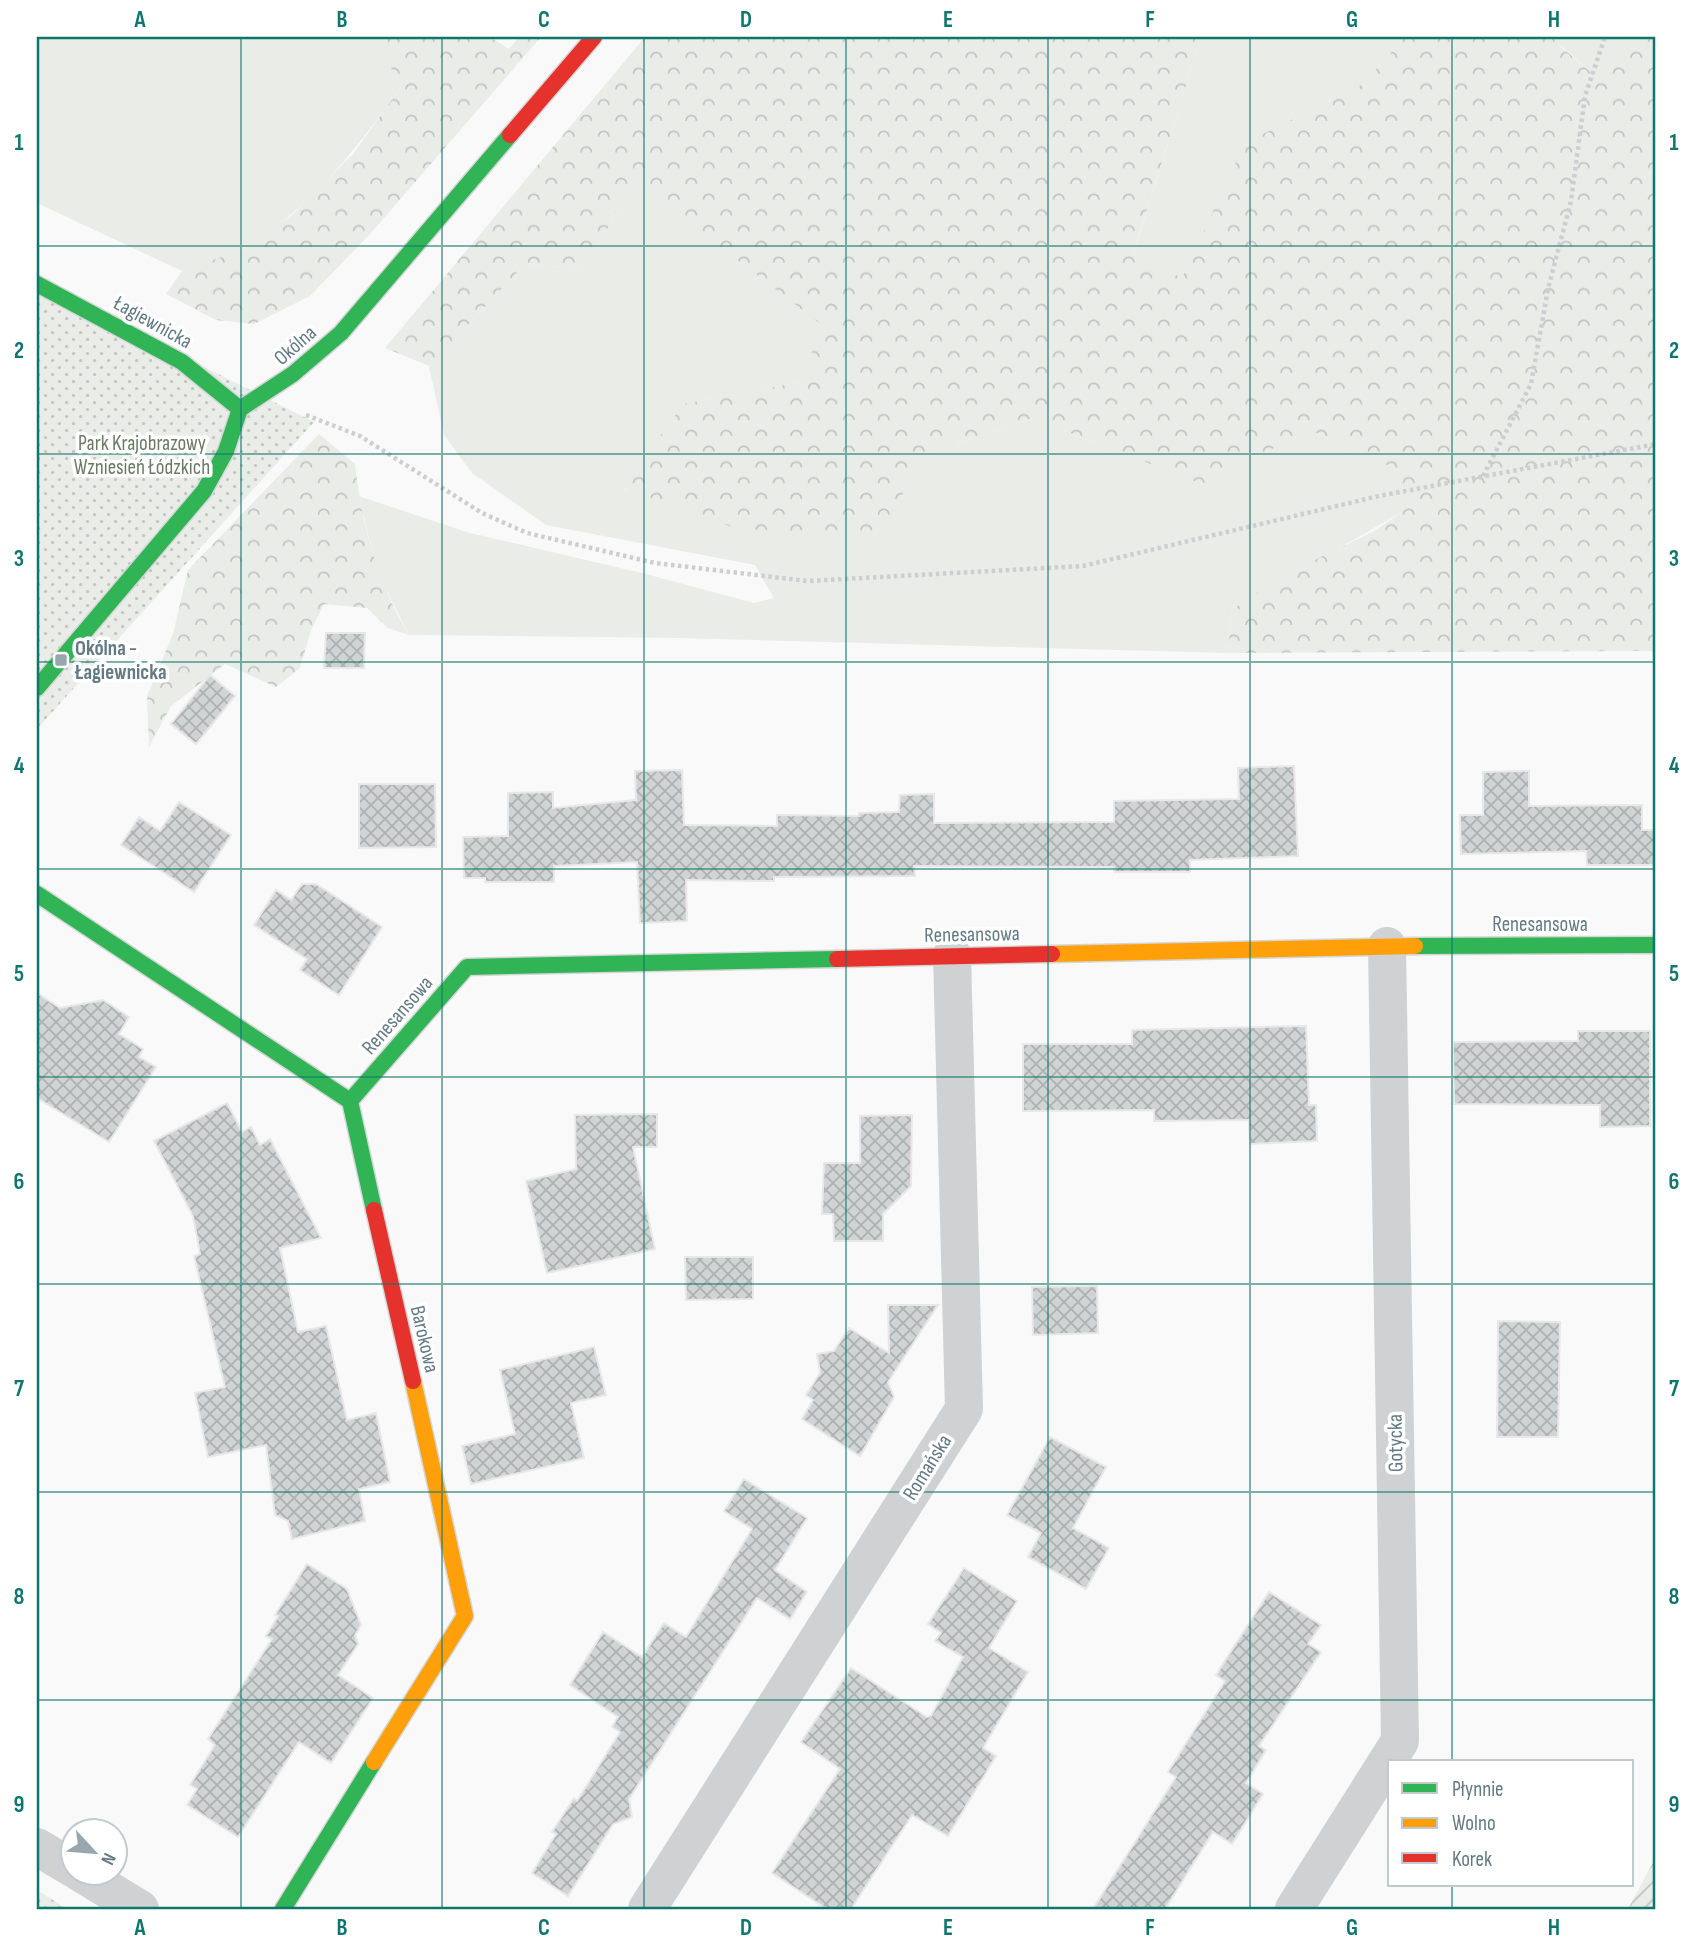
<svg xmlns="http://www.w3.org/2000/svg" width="1693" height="1946" font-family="'Sofia Sans Condensed',sans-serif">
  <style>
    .grass { fill: #eaece7 }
    .forest { fill: url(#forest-crowns) }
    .park { fill: url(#park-dots) }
    .garden { fill: url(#garden-furrows) }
    .building { fill: url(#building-cross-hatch); stroke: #e8e8e8; stroke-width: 2 }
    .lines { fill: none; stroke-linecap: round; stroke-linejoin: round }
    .fast-casing { stroke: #d5d7d7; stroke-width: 19 }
    .slow-casing { stroke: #d5d7d7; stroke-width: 19 }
    .jam-casing { stroke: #d5d7d7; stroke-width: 19 }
    .path { stroke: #cdcecf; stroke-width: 4.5; stroke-dasharray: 3.5 3.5; stroke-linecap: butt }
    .street { stroke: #cfd1d2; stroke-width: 38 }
    .fast { stroke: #30b455; stroke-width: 16 }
    .slow { stroke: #ff9f0a; stroke-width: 16 }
    .jam { stroke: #e5322d; stroke-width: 16 }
    .grid { fill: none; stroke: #0f766e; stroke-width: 2; stroke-opacity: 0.55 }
    .poi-dot { fill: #98a6ae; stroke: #fff; stroke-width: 2.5 }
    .labels { text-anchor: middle; stroke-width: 7; stroke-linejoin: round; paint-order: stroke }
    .street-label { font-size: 21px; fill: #637a85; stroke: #fff }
    .park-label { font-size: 21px; fill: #6a7b62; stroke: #fff }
    .poi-label { font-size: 21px; font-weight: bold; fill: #637a85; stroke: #fff; text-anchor: start }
    .neatline { fill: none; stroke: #0f766e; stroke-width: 2.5 }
    .grid-label { font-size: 23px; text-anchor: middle; font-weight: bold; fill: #0f766e }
  </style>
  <defs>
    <pattern id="forest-crowns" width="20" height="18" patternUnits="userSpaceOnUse" patternTransform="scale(1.75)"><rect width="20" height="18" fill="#eaece7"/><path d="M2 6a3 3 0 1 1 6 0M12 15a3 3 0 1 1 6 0" fill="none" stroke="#c1c4c1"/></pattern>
    <pattern id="park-dots" width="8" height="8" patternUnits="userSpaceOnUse" patternTransform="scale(1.75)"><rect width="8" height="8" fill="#eaece7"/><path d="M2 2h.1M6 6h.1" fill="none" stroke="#c1c4c1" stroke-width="1.8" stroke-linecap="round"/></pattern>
    <pattern id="garden-furrows" width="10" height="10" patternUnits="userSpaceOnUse" patternTransform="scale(1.75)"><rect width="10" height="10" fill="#eaece7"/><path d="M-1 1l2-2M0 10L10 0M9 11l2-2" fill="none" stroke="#c1c4c1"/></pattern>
    <pattern id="building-cross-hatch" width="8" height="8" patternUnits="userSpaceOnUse" patternTransform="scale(1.75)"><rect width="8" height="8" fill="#d1d4d4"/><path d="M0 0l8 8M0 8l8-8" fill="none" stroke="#adb1b2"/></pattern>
  </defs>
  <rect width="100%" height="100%" fill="#f9f9f9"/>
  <path class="grass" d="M37,37H375L401,87C357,148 310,210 243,249C225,259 202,264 182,271L37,203Z
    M1193,37H1405L1363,84L1245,144L1182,279L1133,255L1199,44Z
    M1563,37H1634L1600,80L1560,45Z
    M633,180L823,324L801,382L683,404L624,489L876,535L928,454L1032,418L1202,484L1310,430L1389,466L1407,509L1232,610L1228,653L680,638L409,635L377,572L359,496L470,533L646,574L754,603L774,598L755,565L546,525L472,473L444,435L429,366L524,265L587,268Z"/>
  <path class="forest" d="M375,37H490L509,49L519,37H541L370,234L310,296L254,324L216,320L166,294L182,271L242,250L292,215L353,154L401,87Z
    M645,37H1193L1199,44L1133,254L1182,278L1245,143L1363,84L1405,37H1563L1560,46L1600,80L1634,37H1656V651L1228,653L1232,610L1278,578L1374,531L1406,509L1389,466L1310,430L1202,484L1032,418L928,454L877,535L738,529L623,488L683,404L801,382L822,325L633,180L587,268L524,265L429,366L385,348Z
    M319,434L355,464C362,526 377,582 409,635L388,628L367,608L324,604L311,630L300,668L276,687L225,664L171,706L149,747L147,696L173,634L188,570Z"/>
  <path class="park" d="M37,283L314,422L37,729Z
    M37,1890L67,1909H37Z"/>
  <path class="garden" d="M1656,1857V1909H1628Z"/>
  <path class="building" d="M326,633H365L364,668H324Z
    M210,675L235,696L196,744L171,724Z
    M1294,766L1298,856L1190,860V872H1114V867L914,866L915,876L774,877V881L686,880L687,921L640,923L637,862L554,866V882H485V878H464L463,837L508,836V793L553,792V808L636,800L635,771L682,770L684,825L777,826V815L859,816V813L899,812L900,795L934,794V823L1114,822V801L1239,799L1238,768Z
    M1529,771V806L1642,805V830H1656V865H1587L1586,851L1461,854L1460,815H1483V772Z
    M359,784H435L436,847L359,848Z
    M179,802L231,835L194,892L121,845L139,817L160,831Z
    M302,884H316L382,927L339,995L300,970L307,959L254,925L276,890L291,900Z
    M37,993L60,1008L103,1000L129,1017L119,1034L143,1049L139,1057L156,1067L109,1142L37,1098Z
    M1306,1026L1309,1105H1316L1317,1141L1250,1144L1249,1120L1154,1121V1110L1023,1111V1044H1132V1030Z
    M1578,1031H1650V1126L1600,1127V1105L1454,1104L1453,1042L1578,1041Z
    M227,1103L242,1132L251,1127L260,1145L270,1139L321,1238L280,1248L298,1332L326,1326L347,1420L376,1413L390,1482L359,1489L365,1521L292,1539L288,1521L275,1515L266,1445L208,1457L195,1393L225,1387L194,1256L200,1254L193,1216L154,1141Z
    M657,1114V1147H633L655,1249L547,1273L526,1181L576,1169L575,1115Z
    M912,1115L911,1186L883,1214V1241H834L833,1214H822L824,1163H860V1116Z
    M685,1257H753V1299L686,1300Z
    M1097,1286L1098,1333L1033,1335L1032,1287Z
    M888,1305H938L888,1382L894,1397L860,1456L802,1419L813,1400L806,1395L820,1373L817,1354L834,1351L849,1328L889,1353Z
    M1498,1321L1560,1322L1558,1437H1497Z
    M594,1347L606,1395L571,1403L584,1458L471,1484L462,1446L515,1434L500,1370Z
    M1050,1437L1106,1467L1073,1528L1109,1548L1086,1589L1028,1557L1041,1533L1007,1515Z
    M744,1479L807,1518L775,1570L807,1592L790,1619L757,1598L629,1799L632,1817L613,1824L568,1896L532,1873L556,1834L552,1832L574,1798L577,1801L620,1732L612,1727L618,1717L570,1685L603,1632L642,1657L664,1623L686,1637L752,1529L724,1511Z
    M307,1564L347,1589L361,1625L355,1635L358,1644L338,1675L373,1698L331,1763L299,1742L238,1837L187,1805L197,1789L190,1785L215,1745L208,1739L272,1639L266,1636L278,1616L275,1615Z
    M964,1568L1017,1601L989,1648L1028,1672L983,1748L996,1756L948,1836L912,1815L851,1909H827L772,1873L840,1769L801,1742L851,1668L927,1717L931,1716L963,1657L935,1641L941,1633L928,1624Z
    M1269,1592L1321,1625L1308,1644L1321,1652L1259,1746L1266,1750L1246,1783L1263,1794L1232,1844L1213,1832L1165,1909H1093L1176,1777L1168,1772L1225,1681L1216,1675Z"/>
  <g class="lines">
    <defs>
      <path id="fast" d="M37,284L182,362L240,409
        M37,688L204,491L226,451L240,409L293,374L341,333L510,135
        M37,894L350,1101L374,1210
        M1415,946L1656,945
        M350,1101L467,967L837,959
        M283,1909L374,1762"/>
      <path id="slow" d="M1052,954L1415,946
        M374,1762L465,1616L413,1381"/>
      <path id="jam" d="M510,135L594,37
        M837,959L1052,954
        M374,1210L413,1381"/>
    </defs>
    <use href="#fast" class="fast-casing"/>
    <use href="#slow" class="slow-casing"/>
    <use href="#jam" class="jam-casing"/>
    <path class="path" d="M306,415L360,436L482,513L527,533L655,563L807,581L1083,566L1379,496L1656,444
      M1483,476L1531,384L1548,289L1571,201L1585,96L1605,37"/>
    <path class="street" d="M37,1847L74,1869
      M79,1872L140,1909
      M647,1909L964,1409L952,955
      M1294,1909L1400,1741L1387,946"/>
    <use href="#fast" class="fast"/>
    <use href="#slow" class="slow"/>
    <use href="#jam" class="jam"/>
  </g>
  <path class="grid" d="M241,37V1909M442,37V1909M644,37V1909M846,37V1909M1048,37V1909M1250,37V1909M1452,37V1762M37,246H1656M37,454H1656M37,662H1656M37,869H1656M37,1077H1656M37,1284H1656M37,1492H1656M37,1700H1656M1452,1885V1909"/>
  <rect class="poi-dot" x="54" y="653" width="14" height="14" rx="3.5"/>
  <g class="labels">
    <g class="street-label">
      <text transform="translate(153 322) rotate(29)" y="7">Łagiewnicka</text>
      <text transform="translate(295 345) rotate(-41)" y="7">Okólna</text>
      <text x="1540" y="931">Renesansowa</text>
      <text transform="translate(972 934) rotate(-1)" y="7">Renesansowa</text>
      <text transform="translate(397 1015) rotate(-49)" y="7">Renesansowa</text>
      <text transform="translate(425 1339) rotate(77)" y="7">Barokowa</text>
      <text transform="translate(1395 1443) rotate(-91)" y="7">Gotycka</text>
      <text transform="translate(927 1467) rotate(-58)" y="7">Romańska</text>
    </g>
    <g class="park-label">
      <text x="142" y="450">Park Krajobrazowy<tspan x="142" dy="24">Wzniesień Łódzkich</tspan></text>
    </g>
    <g class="poi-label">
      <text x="75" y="655">Okólna -<tspan x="75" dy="24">Łagiewnicka</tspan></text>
    </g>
  </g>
  <rect width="1693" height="1946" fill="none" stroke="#ffffff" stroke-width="77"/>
  <rect x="1388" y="1760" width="245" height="126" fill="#ffffff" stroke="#c1cace" stroke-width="2"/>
  <rect x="1402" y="1783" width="35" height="10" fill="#30b455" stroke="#c1cace" stroke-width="2"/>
  <text x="1452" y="1796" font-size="21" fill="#637a85">Płynnie</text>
  <rect x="1402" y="1818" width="35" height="10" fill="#ff9f0a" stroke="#c1cace" stroke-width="2"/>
  <text x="1452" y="1830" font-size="21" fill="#637a85">Wolno</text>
  <rect x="1402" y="1853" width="35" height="10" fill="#e5322d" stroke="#c1cace" stroke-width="2"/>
  <text x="1452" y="1866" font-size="21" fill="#637a85">Korek</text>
  <g transform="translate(94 1852) rotate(116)"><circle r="33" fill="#ffffff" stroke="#c1cace" stroke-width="2"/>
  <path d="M0-5L12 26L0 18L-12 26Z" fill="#98a6ae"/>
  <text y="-10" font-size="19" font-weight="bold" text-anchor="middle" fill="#637a85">N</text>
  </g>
  <rect x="38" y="38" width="1616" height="1870" class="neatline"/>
  <g class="grid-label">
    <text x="140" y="27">A</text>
    <text x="342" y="27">B</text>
    <text x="544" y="27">C</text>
    <text x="746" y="27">D</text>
    <text x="948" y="27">E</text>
    <text x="1150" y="27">F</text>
    <text x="1352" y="27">G</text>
    <text x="1554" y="27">H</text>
    <text x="19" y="150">1</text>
    <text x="1674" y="150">1</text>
    <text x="19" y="358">2</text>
    <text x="1674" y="358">2</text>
    <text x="19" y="566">3</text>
    <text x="1674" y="566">3</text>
    <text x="19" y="773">4</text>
    <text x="1674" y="773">4</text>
    <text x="19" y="981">5</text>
    <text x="1674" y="981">5</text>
    <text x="19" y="1189">6</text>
    <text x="1674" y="1189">6</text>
    <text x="19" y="1396">7</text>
    <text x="1674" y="1396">7</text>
    <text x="19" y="1604">8</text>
    <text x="1674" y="1604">8</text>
    <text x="19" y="1812">9</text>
    <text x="1674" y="1812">9</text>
    <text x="140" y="1935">A</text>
    <text x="342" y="1935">B</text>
    <text x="544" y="1935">C</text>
    <text x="746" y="1935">D</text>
    <text x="948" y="1935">E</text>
    <text x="1150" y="1935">F</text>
    <text x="1352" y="1935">G</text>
    <text x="1554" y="1935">H</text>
  </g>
</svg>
